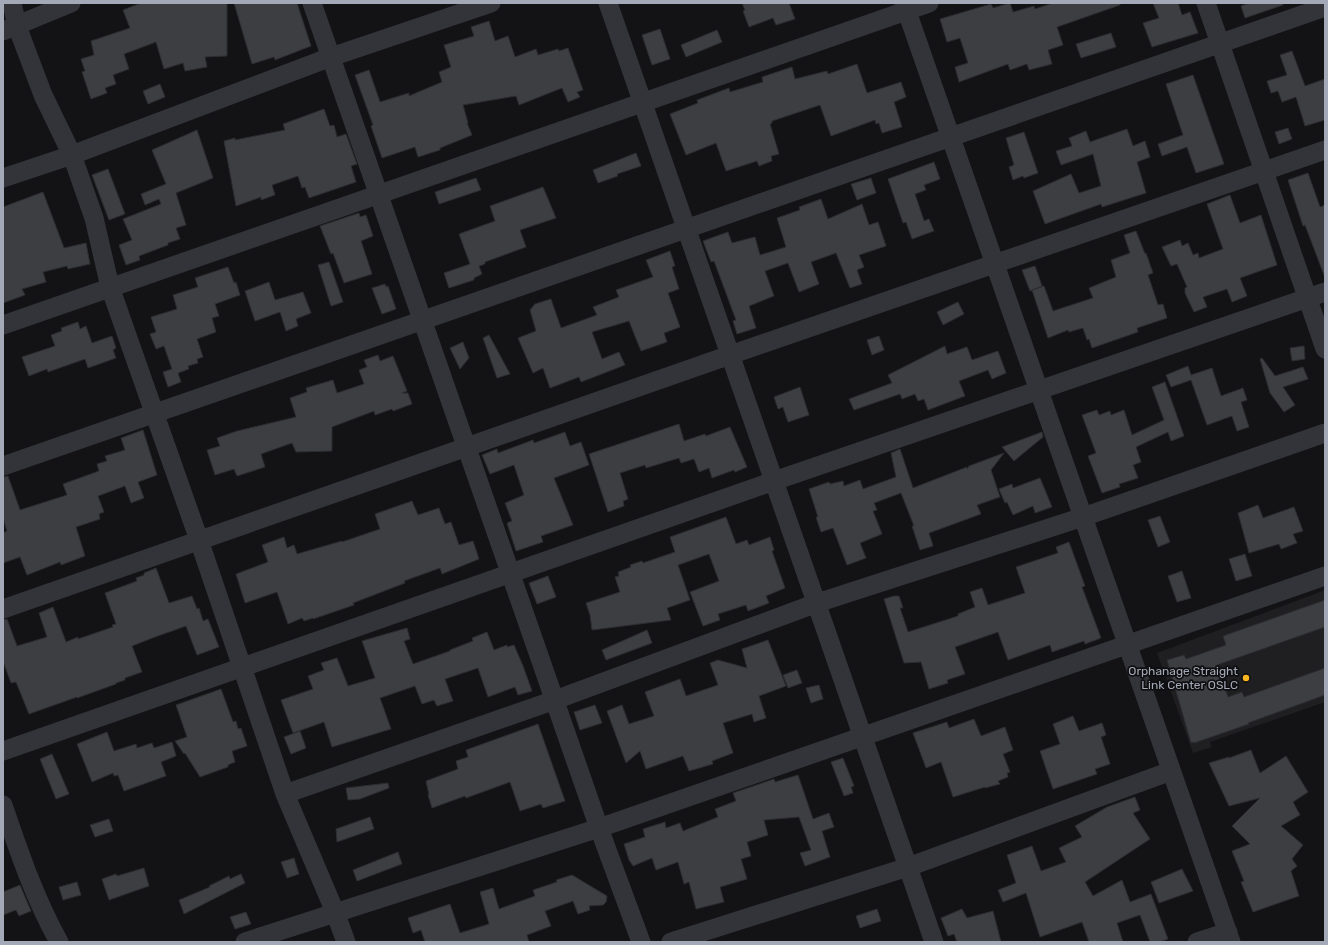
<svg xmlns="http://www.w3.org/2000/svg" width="1328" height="945" font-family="Rubik,sans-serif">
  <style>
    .built { fill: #1f1f22 }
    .building { fill: #3c3e42; stroke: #2d2d31 }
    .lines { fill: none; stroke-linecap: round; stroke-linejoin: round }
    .minor { stroke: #33343a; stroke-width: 19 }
    .poi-dot { fill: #ffb620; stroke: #0e0e10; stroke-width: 1.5 }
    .labels { text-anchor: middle; stroke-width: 3.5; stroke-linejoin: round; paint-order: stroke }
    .poi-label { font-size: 12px; fill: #a3a9b6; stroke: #0e0e10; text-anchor: end }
  </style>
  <rect width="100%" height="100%" fill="#131315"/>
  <path class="built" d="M1325,590V702L1210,742L1212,747L1193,753L1157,653Z"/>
  <path class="building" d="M141,3H227V56L205,57L207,67L185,71L183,63L164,69L156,42L124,54L129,69L113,75L116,84L105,88L107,93L91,99L82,72L85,71L81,59L94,55L91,41L130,28L123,10Z
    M234,3H297L311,46L275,60L274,57L252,64Z
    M742,3H789L795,19L776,25L773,18L749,27L743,11L745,10Z
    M1010,3L1013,12L1034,6L1035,9L1053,3H1120V5L1057,27L1063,45L1048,50L1052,64L1029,70L1027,64L1010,70L1008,64L959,82L955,67L968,63L960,38L947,42L940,19L991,4L993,8Z
    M1153,3H1178L1182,15L1190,12L1198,33L1152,47L1143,23L1159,18Z
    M1249,3H1283V5L1245,18L1241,6Z
    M489,21L495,41L508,36L515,57L536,49L538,55L558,49L559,51L568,48L583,90L577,92L580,97L568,102L562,88L519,105L516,96L463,105L468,123H467L472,135L440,148V150L418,157L415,147L382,158L371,126L373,125L355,75L369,70L380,102L409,93V96L442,82L439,72L451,67L444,45L474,36L471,27Z
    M660,29L670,59L652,65L642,35Z
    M717,30L722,42L686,57L681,45Z
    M1111,33L1116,47L1081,58L1076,44Z
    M1292,51L1305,86L1325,79V120L1305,126L1296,97L1282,102L1278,91L1271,93L1267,81L1287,75L1280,55Z
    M857,64L867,93L901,82L906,97L894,102L902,127L882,133L879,123L876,124L875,120L831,136L820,105L772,121V123L770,124L779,154L771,156L772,161L759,166L757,161L726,171L716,143L686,155L670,114L698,103L697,100L729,88L730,92L763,82L762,77L792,67L795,79L827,71L828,74Z
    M1193,75L1224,164L1196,173L1187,147L1162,156L1158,144L1183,135L1166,84Z
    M160,84L165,97L148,104L143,91Z
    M324,109L330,126L334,125L337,137L346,134L357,164L351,166L356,182L309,198L305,187L302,188L298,176L272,185L275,195L261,200V197L236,206L224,141L235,138V140L285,130L283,124Z
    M1288,128L1292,139L1279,144L1275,132Z
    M1127,129L1133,146L1145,141L1150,157L1137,162L1146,193L1102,207L1101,204L1045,224L1033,191L1071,174L1079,193L1101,186L1093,154L1061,165L1056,151L1072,146L1069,138L1086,131L1090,142Z
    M197,130L213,178L176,193L186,225L176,228L180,239L168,243V245L139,256L140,260L126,265L119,245L132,240L123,219L161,204L159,199L145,205L141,194L166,184L152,150Z
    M1024,132L1038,173L1024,178L1023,176L1013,180L1009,167L1014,165L1006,138Z
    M636,153L641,166L617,174L618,176L598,183L593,170Z
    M934,162L940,179L924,185L926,190L915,194L924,221L929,219L934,231L912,239L906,222L903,223L888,179Z
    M108,169L125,214L109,220L92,175Z
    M1308,173L1320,207L1325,205V275H1324L1305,225L1303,226L1288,180Z
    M476,178L481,190L439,204L435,192Z
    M871,178L876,193L857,200L851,184Z
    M543,187L556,218L520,230L526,247L485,262V264L479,266L482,274L474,278V280L449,288L444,273L470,264L459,234L495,221L490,206Z
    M43,192L64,248L86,243L90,264L68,269L67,266L43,272L46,282L22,289L25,295L3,303V207Z
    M1230,195L1240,223L1261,215L1277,265L1240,278L1247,296L1232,302L1227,289L1203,297L1207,307L1194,312L1185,293V288L1187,287L1177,264L1171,266L1162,247L1180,240L1182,246L1188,243L1193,255L1198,253L1199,258L1223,249L1207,204Z
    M821,199L828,219L862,204L869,225L878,222L886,246L859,255L864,267L857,270L862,284L850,288L836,253L811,262L819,284L799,292L788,263L765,271L774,296L749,306L756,328L737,334L733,321L736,320L723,285L714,261L711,262L703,241L728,232L732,243L755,237L760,255L786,247L777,218L800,210L799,207Z
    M359,213L360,217L366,215L373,236L361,241L372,274L344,283L333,253L331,254L320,226Z
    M1136,231L1145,254L1146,253L1153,273L1148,275L1158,305L1163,304L1167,318L1137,328L1138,332L1092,348L1089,339L1087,340L1083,328L1069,332L1068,330L1048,338L1032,290L1044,286L1053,311L1093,298L1089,288L1116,277L1111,260L1130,253L1124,235Z
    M670,251L675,266L672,267L679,289L668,293L680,327L664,333L667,342L641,351L629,321L592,332L602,359L619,352L625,365L581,382L579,377L550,388L543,368L533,373L518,338L536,331L530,310L535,304L551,299L561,328L597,315L593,307L619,297L616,290L653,277L646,260Z
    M329,262L343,302L331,306L318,265Z
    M1035,266L1042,286L1030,291L1022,270Z
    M228,267L234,283L236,282L240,295L215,304L219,316L212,318L216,332L197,339L203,357L197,359L198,363L188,366L189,369L178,373L181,382L168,387L163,372L172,369L164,346L156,349L150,334L156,332L151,317L177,309L173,295L198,287L195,278Z
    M269,282L275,300L303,292L311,313L296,319L298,326L286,331L280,312L255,321L245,291Z
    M385,284L386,287L388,286L396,309L382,314L372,288Z
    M958,302L964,314L943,325L937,312Z
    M78,322L80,329L86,326L92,343L112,336L116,348L113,350L116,358L88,368L85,359L48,372L47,369L29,376L22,357L55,346L51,335L62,331L61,328Z
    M489,335L510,374L497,378L483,338Z
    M879,336L884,350L872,355L867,340Z
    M463,342L469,358L460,369L450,348Z
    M945,346L947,354L967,347L972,360L998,351L1006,373L992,379L988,370L959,381L965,396L928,410L924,399L918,401L915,394L902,399L900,394L854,410L849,399L892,383L888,375Z
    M1304,346L1305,359L1292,361L1290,348Z
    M378,355L380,361L393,356L407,391L402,393H408L412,404L393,411L392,409L375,415L374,411L332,427V451L296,452L292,443L261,454L265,467L237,476L234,469L215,475L207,450L220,446L217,438L237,431L296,417L290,398L307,392L306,388L333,380L337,393L364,384L359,370L367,367L364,360Z
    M1262,358L1275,376L1303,367L1308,379L1283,387L1295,405L1284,412L1270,393L1260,359Z
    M1188,366L1191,375L1212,368L1221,396L1243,388L1247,400L1241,402L1249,427L1237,431L1232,416L1207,425L1191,380L1171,387L1166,375Z
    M1165,382L1184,436L1171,441L1168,432L1136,447L1141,462L1133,465L1138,478L1119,484L1120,487L1102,493L1088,456L1096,453L1082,415L1097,410L1099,415L1110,411L1111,415L1124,410L1132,435L1164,420L1152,387Z
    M800,387L809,415L788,422L783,407L778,409L774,397Z
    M679,424L684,441L705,434L706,436L730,427L747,467L735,472L734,470L712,478L709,468L699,472L694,459L681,463L679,458L646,468L645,465L620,473L628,499L623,501L624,506L608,512L589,454Z
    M143,430L157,475L138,482L144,498L131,503L125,486L98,496L104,512L99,514L100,519L76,527L85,556L61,565L60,562L27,575L20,557L3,563V533L7,531L3,518V477L8,476L20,510L67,495L63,484L99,471L97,464L107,461L105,456L125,450L121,438Z
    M565,432L570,446L581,442L589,465L554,478L573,525L541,536L543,542L516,551L507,523L512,521L505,503L524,495L514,465L490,474L482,455L497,449L498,453L533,440L534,443Z
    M1042,432L1043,437L1014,461L1002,447Z
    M900,449L913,488L967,467V469L969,466L1004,453L991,470L1000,497L977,505L981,514L929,533L933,546L920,550L912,526H914L901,493L874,503L877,510L873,511L882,534L860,543L866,558L847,565L833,528L821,532L816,517H818L809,489L829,482L830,484L843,481L844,486L860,480L863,489L896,477L891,453Z
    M1040,478L1052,507L1035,513L1033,506L1013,515L1007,502L1005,503L999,489L1012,484L1013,488Z
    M412,501L418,515L439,508L445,524L451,522L459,545L473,541L479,559L442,574L440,568L404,581L405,583L353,603L354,605L313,619V618L304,621L302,618L288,624L277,592L245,603L236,574L268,562L262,545L284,537L287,548L294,545L297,554L342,541V542L380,529L375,514Z
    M1258,505L1263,518L1294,507L1303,531L1293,534L1297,543L1281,549L1279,544L1249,553L1238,513Z
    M1160,516L1170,542L1158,547L1148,520Z
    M726,517L736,544L747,540L749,545L770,537L774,550L772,551L785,588L766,596L769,603L748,611L746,605L718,614L720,620L703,626L690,592L719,581L709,554L678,565L690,600L667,608L671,620L592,630L590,615L586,603L620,592L615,577L619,576L618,572L631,567L630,565L642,561L643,563L675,552L670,537Z
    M1069,542L1085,586L1082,587L1101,638L1085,644L1084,641L1052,652L1050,645L1008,660L998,632L955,647L965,674L947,680L948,683L929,689L921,662L904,663L884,599L894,596H899L903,608H900L908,632L958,616V614L975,607L970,592L982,588L988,605L1025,593L1016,567L1058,553L1056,547Z
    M1245,554L1252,576L1236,581L1229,559Z
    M156,568L169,603L192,596L197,609L199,608L203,621L208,619L219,647L197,655L186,626L155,637L132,646L142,672L125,678V680L116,683V684L77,698V697L29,714L16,682L11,683L3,661V620L7,619L17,646L47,637L39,613L53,607L66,642L78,637V639L113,627L112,625L116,624L105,593L137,581L136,578L144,575V573Z
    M1182,571L1191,598L1177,602L1168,576Z
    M548,576L556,597L537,604L529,583Z
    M1325,600V627L1217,665L1228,697L1242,692L1244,697L1325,668V695L1248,723L1249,724L1194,743V742L1191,743L1167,660L1184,655L1186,659L1226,645L1223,636Z
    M407,628L410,639L404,641L413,664L450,651V650L473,641L472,638L487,632L494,650L507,645V647L514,645L523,666L532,691L518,695L515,687L488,697L478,668L445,679L453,701L437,706L434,700L422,704L415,686L380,698L391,729L332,747L324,722L293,733L281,700L313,689L308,676L324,670L321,663L337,658L348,686L375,678L362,641Z
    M647,630L652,643L606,660L602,650Z
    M768,640L786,686L759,696L766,718L754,722L752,714L723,723L733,753L712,761L713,764L689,771L683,756L646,769L640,751L626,763L607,711L622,705L629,724L654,716L645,692L680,679L686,696L718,685L710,663L718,660L747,668L742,649Z
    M797,670L802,683L788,688L783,675Z
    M819,685L823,699L811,703L806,688Z
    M221,689L233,722L236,721L238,729L241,728L247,746L232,751L235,762L228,765V767L200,777L185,753L184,754L175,741L187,737L176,705Z
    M595,705L602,723L580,730L574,712Z
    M1073,716L1079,731L1102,723L1106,735L1101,737L1110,764L1095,769L1097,774L1053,789L1040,751L1060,744L1053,724Z
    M974,719L981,736L1005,727L1013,750L1003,754L1010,772L1007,773L1008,777L998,781L1000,784L985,788V787L953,797L941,762L926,768L913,733L947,722L949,728Z
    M538,724L565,801L543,808L541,804L520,811L510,782L466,798L465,796L432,808L428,795H429L426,781L458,769L456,761L468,757L466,750Z
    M300,731L306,748L291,754L284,737Z
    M107,732L114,751L136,744L137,748L152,743L154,748L172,742L176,756L161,762L166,776L124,791L118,775L114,776L113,773L92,782L77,744Z
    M1251,750L1260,773L1286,756L1308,792L1293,802L1300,815L1281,826L1303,845L1292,859L1297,866L1291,871L1299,896L1253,912L1241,882L1244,881L1232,851L1250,844L1232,826L1260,798L1229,806L1209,763L1229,757V758Z
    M52,754L69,794L56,799L40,759Z
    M843,758L854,786L851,787L853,793L844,796L831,762Z
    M798,775L813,819L829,813L834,827L822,831L830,857L805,866L800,853L811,850L799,817L764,820L768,835L747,842L751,856L741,859L747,879L720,887L724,902L696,909L689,882L684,884L678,862L656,870L652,858L633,866L629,860L624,844L645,837L643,829L665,822L666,828L680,823L683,831L718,817L715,809L736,801L733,793L774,779L775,782Z
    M388,783L389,788L360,799L348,800L346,788Z
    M1135,797L1140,810L1133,813L1150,839L1085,882L1093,896L1122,880L1130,902L1151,894L1168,939L1159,942H1150L1140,915L1117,923L1123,942H1089L1082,922L1040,937L1026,893L1003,902L998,890L1016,883L1007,855L1032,846L1041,871L1066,862L1059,848L1082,837L1075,826L1107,807Z
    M370,817L374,829L337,842L336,829Z
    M109,819L113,831L95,837L90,825Z
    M398,852L402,864L357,881L353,870Z
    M294,858L299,874L287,878L281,862Z
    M144,868L149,886L109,900L102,879L116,874L117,876Z
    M1182,869L1193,891L1159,903L1151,882Z
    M241,874L245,883L184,914L179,900L210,887L209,886L229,876L230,879Z
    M572,875L607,896L606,902L603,905L589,906L590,910L578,914L573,901L545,911L551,926L527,935L529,942H425L421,930L413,933L408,918L450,904L460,933L489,924L480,892L493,888L499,909L535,896L533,890L557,882L556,880Z
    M77,882L81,895L63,900L59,887Z
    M20,885L31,911L19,916L16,910L3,915V892Z
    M877,909L881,921L860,928L856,916Z
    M962,909L967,918L993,911L1001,942H957L954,934L948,936L941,918Z
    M246,912L251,924L235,929L230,917Z"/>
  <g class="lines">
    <path class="minor" d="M12,3L17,26L43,95L72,155L94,218L110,287L199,540L285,794L335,912L346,942
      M312,3L599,828L641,942
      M608,3L934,942
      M904,3L1231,942
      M1206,3L1325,349
      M3,31L71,3
      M3,178L72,155L331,57L491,3
      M3,325L929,3
      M3,466L1325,7
      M3,609L730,355L1325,150
      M3,751L774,481L1325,292
      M285,794L555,700L817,603L1083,517L1325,433
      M3,805C19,852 35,899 59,942
      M245,942L599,828L1325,576
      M671,942L908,867L1171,771
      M1197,942L1228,932"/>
  </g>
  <circle class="poi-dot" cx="1246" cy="678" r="4"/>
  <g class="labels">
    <g class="poi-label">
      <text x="1238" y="675">Orphanage Straight<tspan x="1238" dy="14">Link Center OSLC</tspan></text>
    </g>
  </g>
  <rect width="1328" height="945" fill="none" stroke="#a3a9b6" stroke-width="8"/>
</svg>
